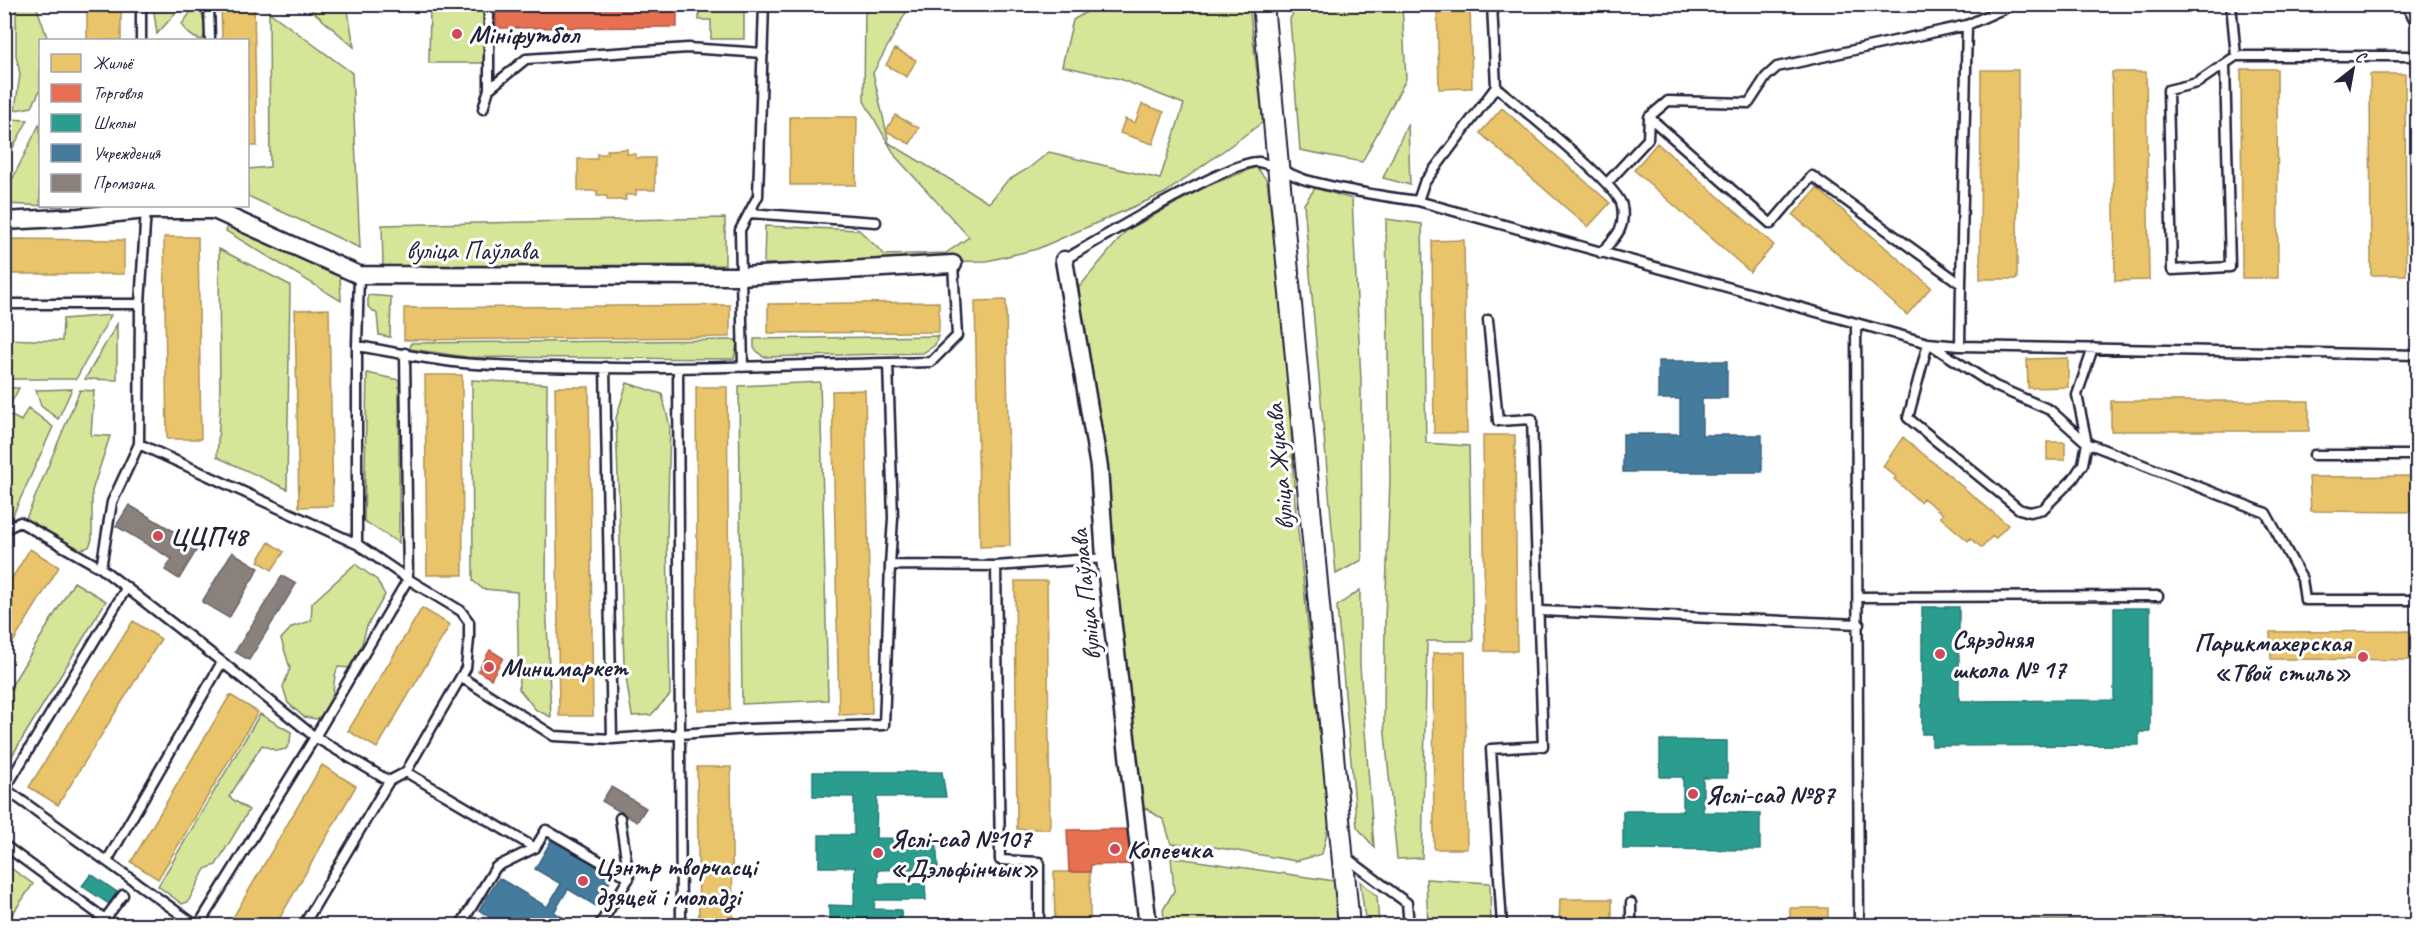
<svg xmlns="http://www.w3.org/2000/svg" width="2422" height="930" font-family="Caveat,sans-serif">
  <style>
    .green { fill: #d5e699; stroke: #7c846a; stroke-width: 1.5 }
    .homes { fill: #e9c46a; stroke: #ad935c; stroke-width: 1.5 }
    .shops { fill: #e76f51; stroke: #ac584a; stroke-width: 1.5 }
    .schools { fill: #2a9d8f; stroke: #287876; stroke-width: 1.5 }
    .public { fill: #457b9d; stroke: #3a6080; stroke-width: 1.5 }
    .industry { fill: #8a817c; stroke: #6b6468; stroke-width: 1.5 }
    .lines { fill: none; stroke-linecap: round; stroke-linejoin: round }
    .service-casing { stroke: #22223b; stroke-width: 13 }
    .minor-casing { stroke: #22223b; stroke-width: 21 }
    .tertiary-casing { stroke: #22223b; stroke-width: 24 }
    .service { stroke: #fff; stroke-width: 8 }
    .minor { stroke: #fff; stroke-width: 16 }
    .tertiary { stroke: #fff; stroke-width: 20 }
    .poi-dot { fill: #d1495b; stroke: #fff; stroke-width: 2 }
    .labels { text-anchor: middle; stroke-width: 6; stroke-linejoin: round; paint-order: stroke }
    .poi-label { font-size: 26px; font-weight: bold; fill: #22223b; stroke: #fff; text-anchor: start }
    .street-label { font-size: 26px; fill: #22223b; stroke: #fff }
  </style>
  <rect width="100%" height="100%" fill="#fff"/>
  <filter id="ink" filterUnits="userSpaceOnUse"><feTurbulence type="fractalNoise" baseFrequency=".0167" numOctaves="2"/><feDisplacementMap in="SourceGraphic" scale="12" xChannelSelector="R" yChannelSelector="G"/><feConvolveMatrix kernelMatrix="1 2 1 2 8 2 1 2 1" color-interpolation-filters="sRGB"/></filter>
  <g filter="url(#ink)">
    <path class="green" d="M1298,4L1402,5L1406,79L1362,162L1300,150L1290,19Z
      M16,5H36L48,40H40V90L32,107L15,110L20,74L16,55Z
      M153,5H183L157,34Z
      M310,5H347L354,47L309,8Z
      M430,5H485V63H429Z
      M699,5L744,7V39H711V20H699Z
      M865,5H910L873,73L889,143L989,203L1007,181L1029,168L1049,152L1160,179L1184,104L1120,79L1062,66L1073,20L1098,5H1249L1263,122L1165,193L1037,249L987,261L764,264L765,226L859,230L885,255L946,253L969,237L896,157L864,101Z
      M201,8L206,33L202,40C192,38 187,33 182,24L190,13Z
      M269,12L352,73L360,248L248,196V169L270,167Z
      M5,119L28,120L5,162L4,119Z
      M40,123V206L69,207L5,204V194Z
      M1408,123L1410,185L1383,178Z
      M1256,167L1267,180L1287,354L1295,502L1329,824L1322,854L1296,861L1208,846L1171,844L1164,820L1141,805L1112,548L1071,297L1126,231L1205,187Z
      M1315,188L1352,199L1361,381L1362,560L1336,574L1304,204Z
      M725,218V265L383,266L382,225Z
      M1386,219L1422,224L1426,443L1469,446L1473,641H1427L1422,858L1397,859L1384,723L1385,620L1390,479Z
      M229,223L332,268L340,278L341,301L226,231Z
      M219,249L290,285L287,489L217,457L220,408Z
      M368,295L391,297L390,337L379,335L377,314L368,307Z
      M111,315L76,379H5V339L62,341L63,319Z
      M117,324V380L85,379Z
      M938,336L935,345L923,353L763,357L754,348V339Z
      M738,340L734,359L467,357L410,349L411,343Z
      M367,373L399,380V543L364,521Z
      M472,380L547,384L546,598L551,717L536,710L519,689L517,592L483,589L473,581Z
      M820,382L828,700L742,704L739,386Z
      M627,383L662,394L670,427L667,537L670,695L651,715L632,716L624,664L616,418Z
      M5,388H19L6,413L21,421L28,408L53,427L12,517L5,519Z
      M72,389L58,419L41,406L36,390Z
      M80,390L94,391L91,435L110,436L92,491V539L89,547L79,550L25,521Z
      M355,564L377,580L385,595L367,626L361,647L350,668L338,667C331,680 336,698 328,710C325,714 319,717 316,719L304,717L288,703L283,687L290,668L281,639L292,627L311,621L312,603Z
      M74,582L106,601L7,764L4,763L5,696Z
      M1360,590V666L1374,847L1357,827L1337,606Z
      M260,714L291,732L290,743L286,749L277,751L262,745L229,797L249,810L216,865L205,869L188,902L182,904L158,886Z
      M1171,857L1334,881L1339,925H1165L1163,910L1174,891Z
      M5,864L33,884L5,925Z
      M1426,879L1490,883L1491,925H1428Z
      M1360,881L1377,896L1379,925H1366Z
      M2024,920H2254V925L2024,926Z"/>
    <path class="homes" d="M87,4H121V40H87Z
      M221,4H254L257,146H248V40H222Z
      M1437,4H1470L1472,88L1439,89Z
      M895,49L916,60L907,77L886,65Z
      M2241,69H2277L2278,278H2242Z
      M1981,70H2018L2017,279H1980Z
      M2112,72H2146L2149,280L2115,281Z
      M2370,74H2405L2406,275H2371Z
      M1142,104L1164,112L1153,144L1120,133L1125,119L1135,123Z
      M1502,108L1610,203L1588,227L1480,133Z
      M895,115L919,128L910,144L886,131Z
      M790,117H857L856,185H790Z
      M1657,143L1774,245L1750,272L1634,170Z
      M627,149V154H636V158H655V190H636V195H625L626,200H607V196H597V191H578V159H597V154H607V150Z
      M1817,188L1931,287L1907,315L1793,215Z
      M164,237H198L201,439H167Z
      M4,239L124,240V274H4Z
      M1464,240L1467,433H1434L1432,241Z
      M1006,300L1010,546L980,547L975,301Z
      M939,302V332L768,333V304Z
      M730,305V337L404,340V308Z
      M329,309L333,506L299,507L295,310Z
      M2068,358V387L2028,388L2027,359Z
      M425,375H462L463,575H427Z
      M555,387H589L593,716H559Z
      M696,387H727L730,710H698Z
      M865,390L872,714L839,715L832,391Z
      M2111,401H2309V431H2111Z
      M1483,435H1515L1517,651H1485Z
      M1903,437L2008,525L1995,539L1992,536L1982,548L1970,538L1968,541L1940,517L1943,514L1923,498L1920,502L1894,479L1896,477L1883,466Z
      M2047,442H2065V460H2047Z
      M2418,476V512L2311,511L2309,477Z
      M269,542L284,552L272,570L258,561Z
      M30,549L59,567L4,657V591Z
      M1015,581H1047L1050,829H1017Z
      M422,608L450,625L377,748L348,731Z
      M133,621L161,639L58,805L29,787Z
      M2418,631V660L2271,659L2270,632Z
      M1465,652L1467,849H1434L1433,653Z
      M230,695L258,712L158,879L131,862Z
      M322,765L356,786L275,926H228Z
      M697,767H731L733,926H699Z
      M1054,872H1090V926H1055Z
      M1560,899H1612V926H1559Z
      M1790,908H1828V926H1790Z"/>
    <path class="shops" d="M496,4H677V27L496,28Z
      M490,650L503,658L491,679L478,671Z
      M1133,829L1136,864L1091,865L1090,872H1069L1067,830Z"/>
    <path class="schools" d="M1922,607H1959V701L2114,700V608H2150V732H2139V745L1932,746V734H1922Z
      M1660,740L1727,741V778H1703V812L1760,813V850L1623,849V811H1683V777H1660Z
      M813,772H942L946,797H877L876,838L936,839L938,868L878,870V884H925L926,900H875L874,909L901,910L902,926H829V905L854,906L855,867H819V835H854V797L813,796Z
      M91,874L117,892L109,904L82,886Z"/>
    <path class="public" d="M1658,361H1727V398H1702V435H1762V472H1623V434H1680V399H1658Z
      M552,839L613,876L596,906L568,889L554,912L577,926H502L479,910L499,878L547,907L561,884L535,869Z"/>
    <path class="industry" d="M129,505L199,546L179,579L165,570L172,559L116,526Z
      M232,552L259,568L229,618L202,602Z
      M282,576L296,584L249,660L235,652Z
      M611,787L646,808L637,822L602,801Z"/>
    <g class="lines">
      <defs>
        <path id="service" d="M141,4V40
          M209,4L210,40
          M489,4V89L526,59L688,48L763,53
          M2231,4L2236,56H2418
          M2405,4L2418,25
          M1967,25L2014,4
          M2225,65L2230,267L2172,270L2168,90L2197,83L2236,56
          M1496,87C1517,105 1620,186 1622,206C1626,230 1615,237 1601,253
          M483,109L489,89
          M1649,117L1668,101L1749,103L1766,77L1777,67L1967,25L1961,284
          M1607,183L1648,139L1649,117L1771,224L1812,176L1961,284L1960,346
          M1418,201L1424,183L1496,87L1492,4
          M749,213L876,222
          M1064,260C1093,243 1233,158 1259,162C1275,165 1290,175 1306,180C1343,190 1380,196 1418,201L1928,343L1960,346L2418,355
          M359,275L357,346C395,352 437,362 475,364C627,373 779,365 931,362L957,336L953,264
          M4,304H140L146,209
          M1488,320L1498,421L1532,419L1543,746L1491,749L1502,926
          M1856,324L1859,926
          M2093,348L2077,395L2087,443L2083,464L2073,479L2043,509L2030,512L2019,509L1908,418L1928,343L1995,386L2050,410L2087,443L2266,513L2302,579L2305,600H2418
          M888,363L893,518L890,565
          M605,367L612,739
          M743,367L740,230L758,196L764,4
          M678,368L681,926
          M139,444L357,544L408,579L461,611L469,622V639L466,668L406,772L389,781L303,926
          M2314,455H2418
          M4,530L20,522L101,568L222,662L315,737L389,781
          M357,544V346
          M996,566L1000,860L1039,862V926
          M101,568L112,502L139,444L140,304
          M1858,597L2158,596
          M1540,611L1859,624
          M461,677L554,736L612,739L748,729L884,725L890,565L996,566L1105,558
          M406,772L535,848
          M4,788L197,926
          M5,789L127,587
          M620,818L629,878
          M4,845L105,919L123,895
          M1344,856L1407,903L1409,926
          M107,861L222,662
          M1631,903V926
          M198,926L315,737L408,579L405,353
          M460,926L496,867L535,848L546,830L629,878L599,926"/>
        <path id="minor" d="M4,221L79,217L146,210H214L359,275L741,276L953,264
          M1064,260L1099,467L1105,558L1148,926"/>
        <path id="tertiary" d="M1263,4L1349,926"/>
      </defs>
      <use href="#service" class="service-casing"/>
      <use href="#minor" class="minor-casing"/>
      <use href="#tertiary" class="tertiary-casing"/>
      <use href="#service" class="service"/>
      <use href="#minor" class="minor"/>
      <use href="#tertiary" class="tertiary"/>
    </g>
  </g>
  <g class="poi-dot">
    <circle cx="457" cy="34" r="6"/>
    <circle cx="158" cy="536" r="6"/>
    <circle cx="1940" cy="654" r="6"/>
    <circle cx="2363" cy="657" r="6"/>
    <circle cx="489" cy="667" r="6"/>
    <circle cx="1693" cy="794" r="6"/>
    <circle cx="1115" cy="849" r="6"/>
    <circle cx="878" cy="853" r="6"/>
    <circle cx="583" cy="881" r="6"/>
  </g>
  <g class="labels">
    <g class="poi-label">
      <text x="469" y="43">Мініфутбол</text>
      <text x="170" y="545">ЦЦП48</text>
      <text x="1952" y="648">Сярэдняя<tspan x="1952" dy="30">школа № 17</tspan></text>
      <text x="2351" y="651" text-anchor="end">Парикмахерская<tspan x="2351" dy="30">«Твой стиль»</tspan></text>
      <text x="501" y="676">Минимаркет</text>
      <text x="1705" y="803">Яслі-сад №87</text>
      <text x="890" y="847">Яслі-сад №107<tspan x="890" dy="30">«Дэльфінчык»</tspan></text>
      <text x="1127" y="858">Копеечка</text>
      <text x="595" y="875">Цэнтр творчасці<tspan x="595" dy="30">дзяцей і моладзі</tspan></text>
    </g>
    <g class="street-label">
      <text x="472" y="259">вуліца Паўлава</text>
      <text transform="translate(1279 467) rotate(-95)" y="9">вуліца Жукава</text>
      <text transform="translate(1085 595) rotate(-96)" y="9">вуліца Паўлава</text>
    </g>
  </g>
  <rect width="2422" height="930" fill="none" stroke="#fff" stroke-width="24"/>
  <rect x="12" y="12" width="2398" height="906" fill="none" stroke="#22223b" stroke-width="2" filter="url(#ink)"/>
  <rect x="39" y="39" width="210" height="168" fill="#ffffff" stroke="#a7a7b1" stroke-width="1.5"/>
  <rect x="51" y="54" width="30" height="18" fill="#e9c46a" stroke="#a7a7b1" stroke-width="1.5"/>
  <text x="93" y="69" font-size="18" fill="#22223b">Жильё</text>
  <rect x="51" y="84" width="30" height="18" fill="#e76f51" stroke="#a7a7b1" stroke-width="1.5"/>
  <text x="93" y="99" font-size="18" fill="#22223b">Торговля</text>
  <rect x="51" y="114" width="30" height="18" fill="#2a9d8f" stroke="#a7a7b1" stroke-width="1.5"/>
  <text x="93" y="129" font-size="18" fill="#22223b">Школы</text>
  <rect x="51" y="144" width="30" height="18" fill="#457b9d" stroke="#a7a7b1" stroke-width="1.5"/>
  <text x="93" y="159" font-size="18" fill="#22223b">Учреждения</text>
  <rect x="51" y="174" width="30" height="18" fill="#8a817c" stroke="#a7a7b1" stroke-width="1.5"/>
  <text x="93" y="189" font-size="18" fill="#22223b">Промзона</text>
  <g transform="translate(2353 69) rotate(31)" stroke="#ffffff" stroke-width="4.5" paint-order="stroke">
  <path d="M0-4.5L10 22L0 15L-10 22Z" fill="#22223b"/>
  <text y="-9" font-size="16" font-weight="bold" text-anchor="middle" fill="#22223b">С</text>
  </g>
</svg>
